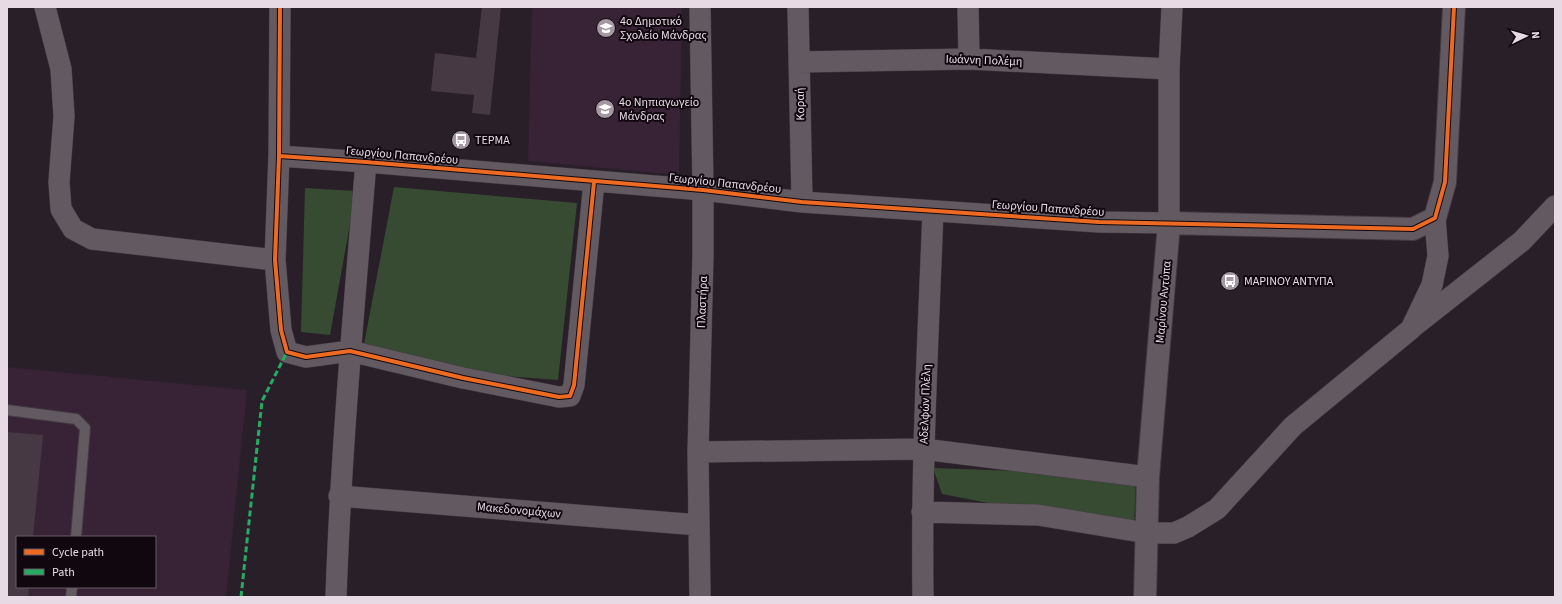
<svg xmlns="http://www.w3.org/2000/svg" width="1562" height="604" font-family="'Source Sans 3',sans-serif">
  <style>
    .built { fill: #382235; fill-rule: evenodd }
    .green { fill: #364b32 }
    .building { fill: #463944 }
    .lines { fill: none; stroke-linecap: round; stroke-linejoin: round }
    .service-casing { stroke: #443b43; stroke-width: 12 }
    .minor-casing { stroke: #443b43; stroke-width: 22 }
    .tertiary-casing { stroke: #443b43; stroke-width: 24 }
    .service { stroke: #635a61; stroke-width: 10 }
    .minor { stroke: #635a61; stroke-width: 21 }
    .tertiary { stroke: #635a61; stroke-width: 22 }
    .quiet { stroke: #26ab63; stroke-width: 3; stroke-dasharray: 6 3; stroke-linecap: butt }
    .cycleway-casing { stroke: #11080f; stroke-width: 6 }
    .cycleway { stroke: #ed6a23; stroke-width: 4 }
    .labels { text-anchor: middle; stroke-width: 4; stroke-linejoin: round; paint-order: stroke }
    .poi-label { font-size: 12px; fill: #e7dae5; stroke: #11080f; text-anchor: start }
    .street-label { font-size: 12px; fill: #e7dae5; stroke: #11080f }
  </style>
  <rect width="100%" height="100%" fill="#291f28"/>
  <path class="built" d="M532,7H682L679,175L528,161Z
    M7,367L247,390L226,597H7ZM17,537H155V587H17Z"/>
  <path class="green" d="M394,187L577,203L558,380L465,373L364,344Z
    M305,188L356,191L330,335L301,332Z
    M933,468L1136,475L1134,531L942,494Z"/>
  <path class="building" d="M482,7H501L490,115L472,113L474,95L431,91L435,53L476,58Z
    M7,432L43,435L33,537H17V587H29L28,597H7Z"/>
  <g class="lines">
    <defs>
      <path id="service" d="M7,410L76,419L85,428L76,537
        M71,597L72,587"/>
      <path id="minor" d="M45,7L61,69L64,116L59,182L61,209L73,229L92,239L275,260
        M280,7L279,156L275,260L281,330L287,352L306,357L350,351L463,378L559,397L570,396L574,385L594,182
        M700,7L703,190V255L698,452L700,597
        M798,7L802,202
        M968,7L969,59
        M799,62L969,59L1169,69
        M279,156L366,162L703,190L802,202L1099,222L1169,223V69L1172,7
        M1414,326L1522,241L1555,206
        M698,452L923,449L1148,477
        M339,496L699,525
        M922,512L1038,515L1147,533H1174L1188,527L1217,509L1293,426L1411,329L1432,285L1438,256L1435,218
        M336,597C341,451 354,307 366,162
        M923,597C921,468 928,340 933,211"/>
      <path id="tertiary" d="M1145,597L1148,477L1169,223L1413,229L1435,218L1445,182L1454,7"/>
    </defs>
    <use href="#service" class="service-casing"/>
    <use href="#minor" class="minor-casing"/>
    <use href="#tertiary" class="tertiary-casing"/>
    <use href="#service" class="service"/>
    <use href="#minor" class="minor"/>
    <use href="#tertiary" class="tertiary"/>
    <path class="quiet" d="M241,597L262,401L287,352"/>
    <defs>
      <path id="cycleway" d="M280,7L279,156L275,260L281,330L287,352L306,357L350,351L463,378L559,397L570,396L574,385L594,182
        M279,156L366,162L703,190L802,202L1099,222L1413,229L1435,218L1445,182L1454,7"/>
    </defs>
    <use href="#cycleway" class="cycleway-casing"/>
    <use href="#cycleway" class="cycleway"/>
  </g>
  <defs>
    <symbol id="school-disc" viewBox="-11 -11 22 22"><circle r="9.5" fill="#a499a3" stroke="#11080f"/><path d="M0-5L7-2L0 1L-7-2ZM-4 1L0 2.5L4 1V4Q0 6-4 4Z" fill="#fff"/></symbol>
    <symbol id="bus-disc" viewBox="-11 -11 22 22"><circle r="9.5" fill="#a499a3" stroke="#11080f"/><path d="M-5-6H5V4H4V6H2V4H-2V6H-4V4H-5ZM-3.5-4V0h7V-4ZM-3.5 1.2v1.5H-2V1.2ZM2 1.2v1.5H3.5V1.2Z" fill="#fff"/></symbol>
  </defs>
  <g fill-rule="evenodd">
    <use href="#school-disc" x="595" y="17" width="22" height="22"/>
    <use href="#school-disc" x="594" y="98" width="22" height="22"/>
    <use href="#bus-disc" x="450" y="129" width="22" height="22"/>
    <use href="#bus-disc" x="1219" y="270" width="22" height="22"/>
  </g>
  <g class="labels">
    <g class="poi-label">
      <text x="620" y="25">4ο Δημοτικό<tspan x="620" dy="14">Σχολείο Μάνδρας</tspan></text>
      <text x="619" y="106">4ο Νηπιαγωγείο<tspan x="619" dy="14">Μάνδρας</tspan></text>
      <text x="475" y="144">ΤΕΡΜΑ</text>
      <text x="1244" y="285">ΜΑΡΙΝΟΥ ΑΝΤΥΠΑ</text>
    </g>
    <g class="street-label">
      <text transform="translate(984 60) rotate(2)" y="4">Ιωάννη Πολέμη</text>
      <text transform="translate(800 104) rotate(-91)" y="4">Κοραή</text>
      <text transform="translate(402 155) rotate(5)" y="4">Γεωργίου Παπανδρέου</text>
      <text transform="translate(725 183) rotate(6)" y="4">Γεωργίου Παπανδρέου</text>
      <text transform="translate(1048 208) rotate(4)" y="4">Γεωργίου Παπανδρέου</text>
      <text transform="translate(702 302) rotate(-88)" y="4">Πλαστήρα</text>
      <text transform="translate(1163 302) rotate(-85)" y="4">Μαρίνου Αντύπα</text>
      <text transform="translate(925 404) rotate(-88)" y="4">Αδελφών Πλέλη</text>
      <text transform="translate(519 510) rotate(5)" y="4">Μακεδονομάχων</text>
    </g>
  </g>
  <rect width="1562" height="604" fill="none" stroke="#e7dae5" stroke-width="16"/>
  <rect x="16" y="536" width="140" height="52" fill="#11080f" stroke="#675c65"/>
  <rect x="24" y="549" width="20" height="6" fill="#ed6a23" stroke="#675c65"/>
  <text x="52" y="556" font-size="12" fill="#e7dae5">Cycle path</text>
  <rect x="24" y="569" width="20" height="6" fill="#26ab63" stroke="#675c65"/>
  <text x="52" y="576" font-size="12" fill="#e7dae5">Path</text>
  <g transform="translate(1526 36) rotate(85)" stroke="#11080f" stroke-width="3" paint-order="stroke">
  <path d="M0-3L7 15L0 10L-7 15Z" fill="#e7dae5"/>
  <text y="-6" font-size="11" font-weight="bold" text-anchor="middle" fill="#e7dae5">N</text>
  </g>
</svg>
